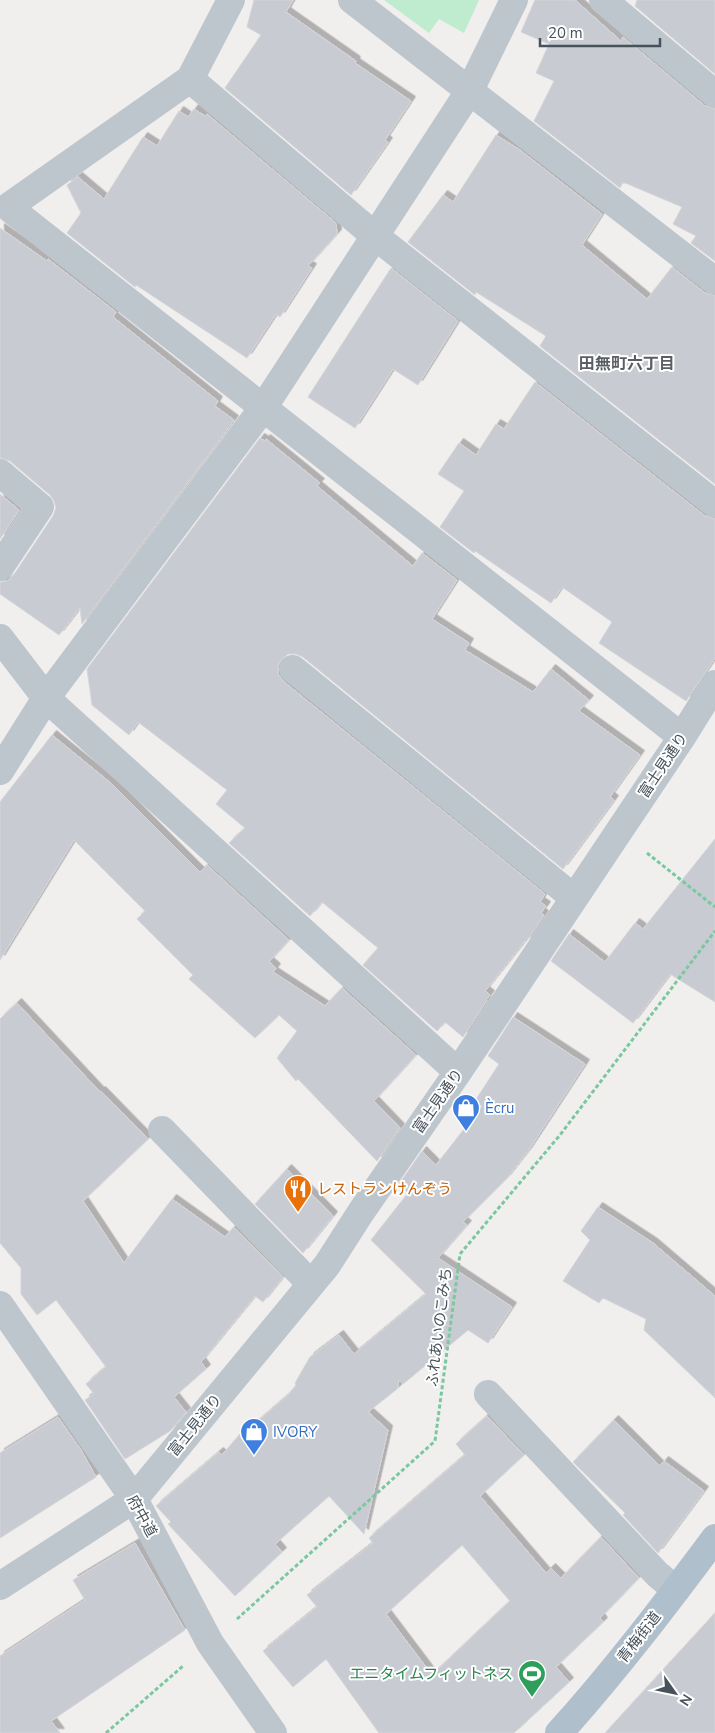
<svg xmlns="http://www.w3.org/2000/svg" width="715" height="1733" font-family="'Nunito Sans','Noto Sans JP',sans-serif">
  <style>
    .green { fill: #bfeccf }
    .building { fill: #c8cbd1; stroke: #d3d5d9; fill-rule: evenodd; filter: url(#shadow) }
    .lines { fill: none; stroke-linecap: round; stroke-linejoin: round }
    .path { stroke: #79c89e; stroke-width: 3; stroke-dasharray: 4 2.5; stroke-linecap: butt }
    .minor { stroke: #bdc6cd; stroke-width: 28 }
    .major { stroke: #afbfcc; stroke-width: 28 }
    .labels { text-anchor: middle; stroke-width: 4; stroke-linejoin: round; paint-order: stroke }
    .street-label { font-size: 15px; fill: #47525b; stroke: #fff }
    .shop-label { font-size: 15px; fill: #366cbe; stroke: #fff; text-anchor: start }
    .food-label { font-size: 15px; fill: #c56008; stroke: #fff; text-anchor: start }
    .leisure-label { font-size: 15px; fill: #27864d; stroke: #fff; text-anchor: end }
    .neighbourhood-label { font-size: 16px; font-weight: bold; fill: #5b5f63; stroke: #fff }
  </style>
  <defs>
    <filter id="shadow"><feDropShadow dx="4.5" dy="-4.5" stdDeviation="0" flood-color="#0004"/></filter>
  </defs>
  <rect width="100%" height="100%" fill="#f1eeee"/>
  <path class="green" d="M384,0H479L464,33L439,19L429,33Z"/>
  <path class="building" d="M254,0H293L286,12L356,61L355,63L411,101L385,140L388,142L351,195L225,88L261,35L247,27Z
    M535,0H575L621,41L623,37L705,106L715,109V261L691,243L696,236L673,224L682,207L623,182L620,188L534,121L554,81L536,73L549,44L521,32Z
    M637,0H715V74L635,6Z
    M194,109L205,116L207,114L336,223L337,234L308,266L312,268L280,317L276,314L247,358L136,285L135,287L67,233L81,213L67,185L78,177L104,199L143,137L157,146L179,111L188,117Z
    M496,135L520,150L602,214L582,245L647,299L672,267L705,293L715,296V484L540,346L546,336L476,292L475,295L408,242L443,195L453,202Z
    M0,228L47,261L48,259L116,312L113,317L218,401L215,406L234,420L82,624L80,608L59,635L0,594V582L7,581L13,576L53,516L56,508L54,501L50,495L10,461L0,458Z
    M391,268L458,321L418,385L393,369L355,428L308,397Z
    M535,382L705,516L715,519V658L686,701L599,643L612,622L562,587L551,603L475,551L474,553L440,527L464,491L438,474L459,443L476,455L496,424L504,429Z
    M260,438L265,441L266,439L320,483L317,486L413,566L422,553L457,580L432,619L469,643L465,650L533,692L551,669L589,700L579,711L640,755L610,797L614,800L563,869L303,657L296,654H288L281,660L278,666V674L283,681L545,894L540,902L546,906L541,913L544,915L526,942L525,941L485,991L490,995L486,1000H487L463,1037L445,1022L437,1031L363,965L378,948L322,902L310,916L229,843L245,828L216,804L227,790L138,722L129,735L92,705L87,669Z
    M0,494L19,510L0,539Z
    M52,735L112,784L200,872L207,865L289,940L269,962L276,968L273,972L325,1006L342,988L416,1055L374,1101L400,1128L377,1161L298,1079L296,1081L277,1058L297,1031L279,1015L255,1038L189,979L193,975L137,919L145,911L74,840L0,960V802Z
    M715,839V1002L670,974L633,1023L551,961L569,934L605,962L635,923L643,929Z
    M17,1003L100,1092L101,1091L148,1139L83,1201L124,1263L172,1199L225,1237L234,1227L283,1277L263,1302L255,1296L201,1362L206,1369L174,1397L186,1412L170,1431L125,1459L85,1400L94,1394L86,1384L106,1367L56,1300L37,1315L21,1294V1268L0,1243V1019Z
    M513,1017L585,1064L528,1151L506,1179L463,1222L467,1225L438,1258L512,1307L488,1343L468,1330L403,1384L399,1380L397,1389L368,1412L388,1430L364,1534L329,1496L275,1544L282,1552L235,1596L168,1524L171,1522L156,1506L219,1452L222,1455L246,1427L249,1429L288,1395L296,1385L295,1383L310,1357L339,1335L354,1354L426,1294L371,1240L408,1193L399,1184L422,1151L436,1165L482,1106L475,1101L499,1064L488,1056Z
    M287,1169L333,1216L303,1253L255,1204Z
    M598,1207L653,1243L715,1296V1398L644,1330L646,1319L603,1298L599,1303L563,1281L590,1240L581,1231Z
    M487,1416L524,1455L480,1496L546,1573L551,1568L561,1578L601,1537L639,1578L600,1618L603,1622L556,1667L569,1682L514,1733H379L326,1659L293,1687L263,1651L317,1607L307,1595L373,1543L369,1538L465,1455L456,1444ZM462,1545L510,1601L432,1675L386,1614Z
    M58,1417L81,1450L96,1477L0,1538V1453Z
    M614,1420L660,1466L664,1461L704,1491L658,1553L623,1515L625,1513L573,1462Z
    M135,1543L185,1630L51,1721L60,1733H0V1656L85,1600L73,1580Z
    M715,1613V1733H605Z"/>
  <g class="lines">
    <path class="path" d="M647,853L715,907
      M237,1619L435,1441L460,1254L560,1135L715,931
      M106,1733L183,1666"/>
    <path class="minor" d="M231,0L190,79L8,207L682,737
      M352,0L715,281
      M603,0L715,94
      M190,79L375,236L715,504
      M0,473L40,507L0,567
      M0,638L46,698L458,1072
      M293,669L574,898
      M0,771L46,698L263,408L470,90L514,0
      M162,1130L311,1284
      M0,1305L134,1499L210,1643L273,1733
      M488,1394L657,1574L676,1590
      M0,1586L134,1499L327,1265L361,1212L458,1072L682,737L715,684"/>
    <path class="major" d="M559,1733C615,1671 665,1605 715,1538"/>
  </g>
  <defs>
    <symbol id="shop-pin" viewBox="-11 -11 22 30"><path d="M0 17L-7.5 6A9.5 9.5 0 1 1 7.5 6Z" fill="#3f7fe0" stroke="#fff"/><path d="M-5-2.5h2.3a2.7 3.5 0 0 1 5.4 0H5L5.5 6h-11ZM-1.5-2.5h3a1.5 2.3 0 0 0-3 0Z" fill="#fff"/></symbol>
    <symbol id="restaurant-pin" viewBox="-11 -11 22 30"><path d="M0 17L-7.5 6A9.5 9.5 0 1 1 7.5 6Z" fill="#e8710a" stroke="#fff"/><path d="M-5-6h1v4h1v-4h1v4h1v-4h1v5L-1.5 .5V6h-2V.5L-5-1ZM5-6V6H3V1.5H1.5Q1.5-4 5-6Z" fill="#fff"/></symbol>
    <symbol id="stadium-pin" viewBox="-11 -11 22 30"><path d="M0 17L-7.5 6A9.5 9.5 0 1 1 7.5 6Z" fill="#2e9e5b" stroke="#fff"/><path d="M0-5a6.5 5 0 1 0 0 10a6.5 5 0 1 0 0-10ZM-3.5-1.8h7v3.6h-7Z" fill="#fff"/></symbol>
  </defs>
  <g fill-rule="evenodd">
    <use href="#shop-pin" x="450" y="1092" width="32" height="43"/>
    <use href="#restaurant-pin" x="282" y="1173" width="32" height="43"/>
    <use href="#shop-pin" x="238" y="1416" width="32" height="43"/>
    <use href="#stadium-pin" x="516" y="1658" width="32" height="43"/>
  </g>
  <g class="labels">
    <g class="street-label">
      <text transform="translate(663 765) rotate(-56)" y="5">富士見通り</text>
      <text transform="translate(438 1101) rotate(-55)" y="5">富士見通り</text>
      <text transform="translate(439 1327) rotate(-83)" y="5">ふれあいのこみち</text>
      <text transform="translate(195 1425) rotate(-51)" y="5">富士見通り</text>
      <text transform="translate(142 1516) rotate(61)" y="5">府中道</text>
      <text transform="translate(639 1637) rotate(-52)" y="5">青梅街道</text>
    </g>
    <g class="shop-label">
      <text x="485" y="1113">Ècru</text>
      <text x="273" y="1437">IVORY</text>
    </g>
    <g class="food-label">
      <text x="317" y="1194">レストランけんぞう</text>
    </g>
    <g class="leisure-label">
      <text x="513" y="1679">エニタイムフィットネス</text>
    </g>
    <g class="neighbourhood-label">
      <text x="627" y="369">田無町六丁目</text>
    </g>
  </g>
  <g transform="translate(675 1693) rotate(123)" stroke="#ffffff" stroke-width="4" paint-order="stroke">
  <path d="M0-4L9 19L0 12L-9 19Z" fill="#47525b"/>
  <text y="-8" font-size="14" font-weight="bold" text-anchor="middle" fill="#47525b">N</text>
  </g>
  <path d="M540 38v8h120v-8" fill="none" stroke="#47525b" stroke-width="2.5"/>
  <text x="548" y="38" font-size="15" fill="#47525b" stroke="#ffffff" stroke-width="4" paint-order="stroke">20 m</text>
</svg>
